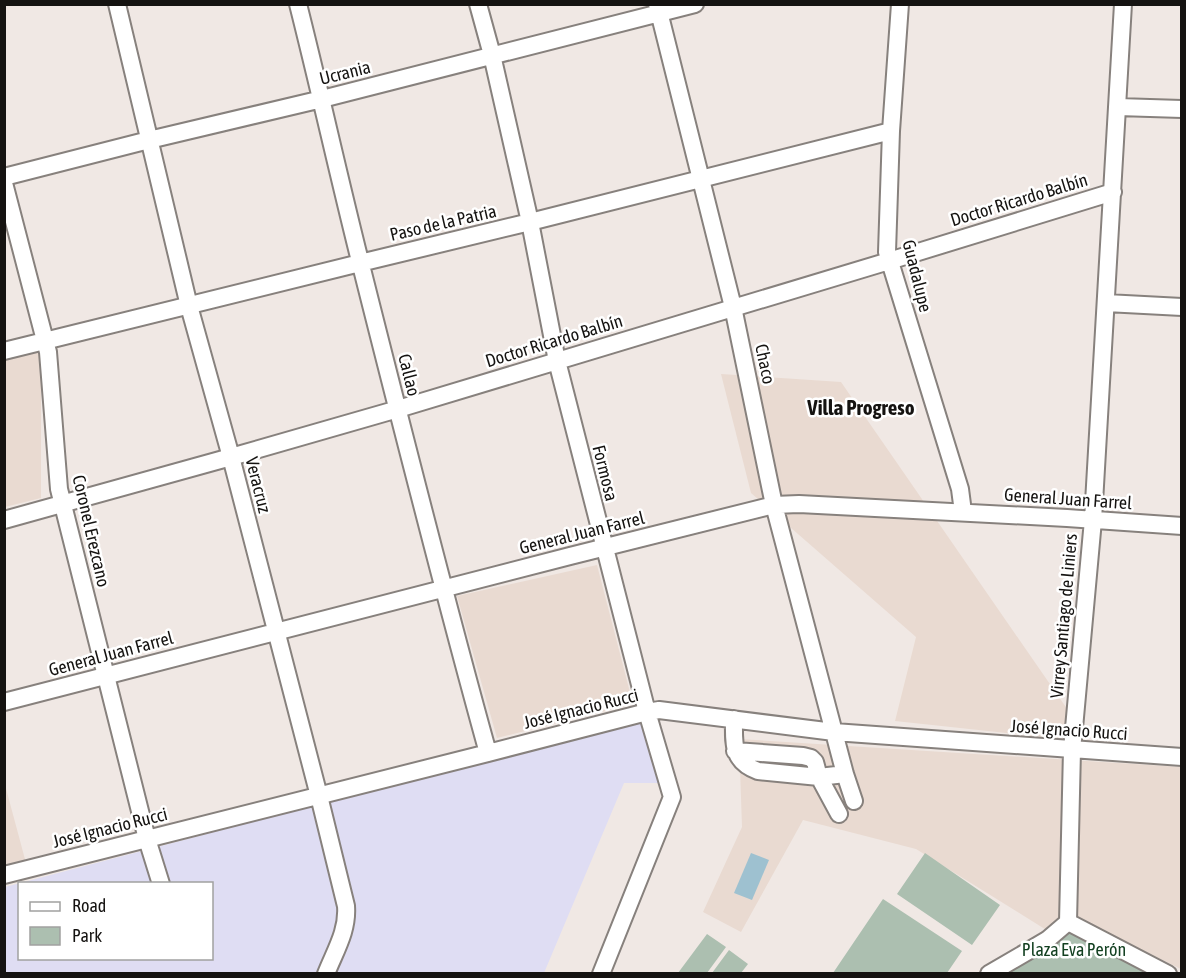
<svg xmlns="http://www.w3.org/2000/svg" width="1186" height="978" font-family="'Asap Condensed',sans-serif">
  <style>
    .built { fill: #e9dad1 }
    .industrial { fill: #dfddf3; fill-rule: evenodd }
    .green { fill: #acbfb0 }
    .water { fill: #9ec1d0 }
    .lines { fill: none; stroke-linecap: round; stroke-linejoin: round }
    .minor-casing { stroke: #87817d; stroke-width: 20 }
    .minor { stroke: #fff; stroke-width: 16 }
    .labels { text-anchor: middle; stroke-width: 5; stroke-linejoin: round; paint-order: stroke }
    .street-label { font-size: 18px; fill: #151311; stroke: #fff }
    .park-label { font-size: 18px; fill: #134021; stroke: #fff }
    .quarter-label { font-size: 21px; font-weight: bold; fill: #151311; stroke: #fff }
  </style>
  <rect width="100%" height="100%" fill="#f0e8e4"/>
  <path class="built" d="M41,341V498L5,507L4,353Z
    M721,374L841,382L1090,742L895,721L916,637L751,493Z
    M597,565L633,704L497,738L457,596Z
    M739,739L1181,767V969L1073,917L1048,931L916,849L803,820L741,932L703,912L742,827Z
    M4,781L26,863L4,869Z"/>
  <path class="industrial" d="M641,720L665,783H624L544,973L5,974V887ZM20,884H212V958H20Z"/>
  <path class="green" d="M925,853L1000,905L972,945L897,894Z
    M883,899L962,951L947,973H833Z
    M1068,922L1150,974H989Z
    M707,934L726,947L707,973H678Z
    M729,950L748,964L741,973H712Z"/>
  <path class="water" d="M751,853L769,860L752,900L734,893Z"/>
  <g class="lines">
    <defs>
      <path id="minor" d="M117,4L189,306L231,457L319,796L346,906C348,931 335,951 326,974
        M298,4C320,91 339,178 361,265C402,428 443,591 488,753
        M478,4L492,55L530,222L557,361L647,712L672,797L601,974
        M657,4L733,307L774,505L845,774L854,801
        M900,4L891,131L887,252L960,489L963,512
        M1118,107L1182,109
        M4,177L149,140L322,99L695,4
        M4,183L48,352L59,489L147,839L161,884
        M1106,303L1182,307
        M4,351L360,263L530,222L891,131
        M4,520L231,457L398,409L889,261L1113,192
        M4,702L570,556L774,505L799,504L1067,518L1182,526
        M734,719C734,743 731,761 758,771L819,777L845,774
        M735,751L803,756L811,758L815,762L819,777L839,814
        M4,875L488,753L647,712L659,710L834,732L1182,757
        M1068,922L1168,974
        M989,974L1047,940L1068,922L1072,750L1093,520L1123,4"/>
    </defs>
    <use href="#minor" class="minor-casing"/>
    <use href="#minor" class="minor"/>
  </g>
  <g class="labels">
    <g class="street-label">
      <text transform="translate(345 73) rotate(-14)" y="6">Ucrania</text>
      <text transform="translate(1019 200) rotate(-17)" y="6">Doctor Ricardo Balbín</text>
      <text transform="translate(443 223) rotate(-13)" y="6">Paso de la Patria</text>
      <text transform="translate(917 276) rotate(76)" y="6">Guadalupe</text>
      <text transform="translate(554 341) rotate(-17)" y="6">Doctor Ricardo Balbín</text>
      <text transform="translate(765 364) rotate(78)" y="6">Chaco</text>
      <text transform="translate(409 375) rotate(76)" y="6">Callao</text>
      <text transform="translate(605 473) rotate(76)" y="6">Formosa</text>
      <text transform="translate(258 485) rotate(76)" y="6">Veracruz</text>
      <text transform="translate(1068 499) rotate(4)" y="6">General Juan Farrel</text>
      <text transform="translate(91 531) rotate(77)" y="6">Coronel Erezcano</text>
      <text transform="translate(582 533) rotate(-14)" y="6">General Juan Farrel</text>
      <text transform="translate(1064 616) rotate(-85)" y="6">Virrey Santiago de Liniers</text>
      <text transform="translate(111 654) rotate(-15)" y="6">General Juan Farrel</text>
      <text transform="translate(581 709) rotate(-14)" y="6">José Ignacio Rucci</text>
      <text transform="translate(1069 730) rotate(4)" y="6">José Ignacio Rucci</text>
      <text transform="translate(110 828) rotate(-14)" y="6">José Ignacio Rucci</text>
    </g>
    <g class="park-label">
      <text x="1074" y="956">Plaza Eva Perón</text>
    </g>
    <g class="quarter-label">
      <text x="861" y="415">Villa Progreso</text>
    </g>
  </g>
  <rect width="1186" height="978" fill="none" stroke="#151311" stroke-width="12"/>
  <rect x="18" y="882" width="195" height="78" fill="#ffffff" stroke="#a1a1a0" stroke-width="1.5"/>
  <rect x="30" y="902" width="30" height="9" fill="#ffffff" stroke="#a1a1a0" stroke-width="1.5"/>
  <text x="72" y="912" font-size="18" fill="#151311">Road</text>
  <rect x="30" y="927" width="30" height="18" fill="#acbfb0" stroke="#a1a1a0" stroke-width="1.5"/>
  <text x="72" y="942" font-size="18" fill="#151311">Park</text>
</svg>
